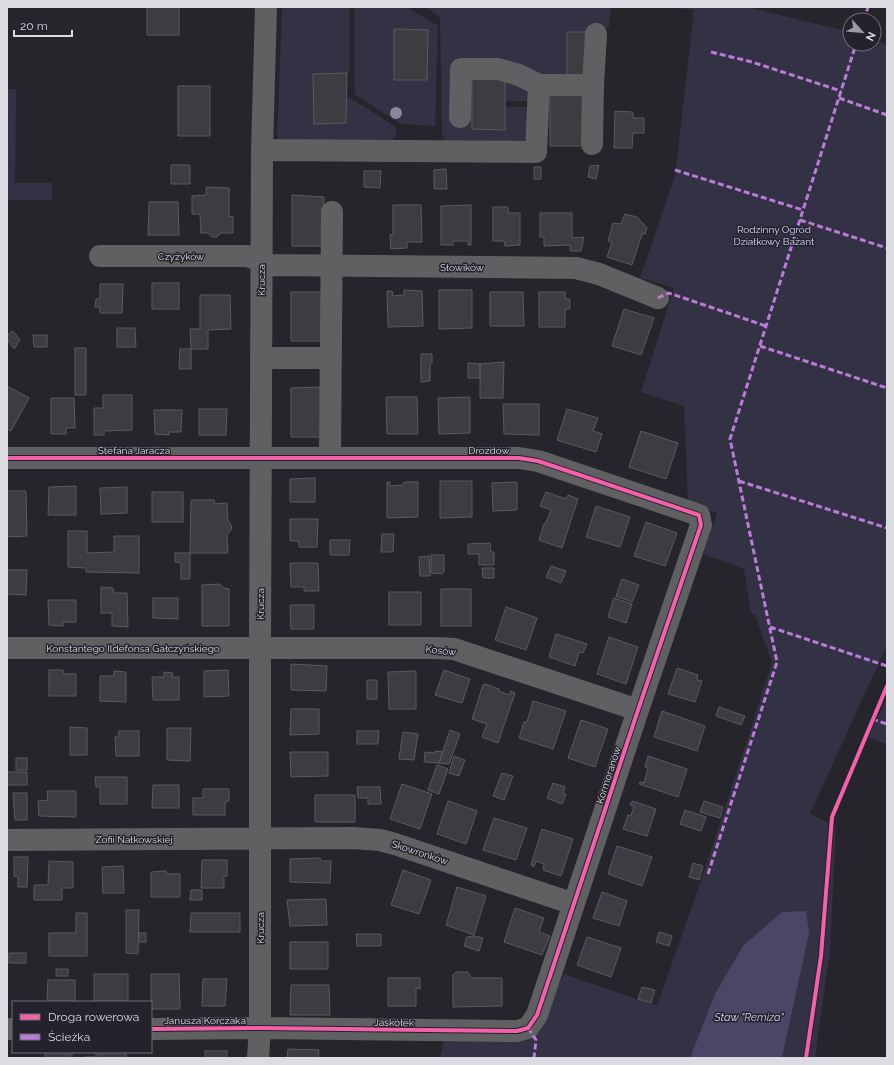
<svg xmlns="http://www.w3.org/2000/svg" width="894" height="1065" font-family="Raleway,sans-serif">
  <style>
    .green { fill: #333144 }
    .water { fill: #494765 }
    .building { fill: #3d3c41; stroke: #5b5a5f }
    .lines { fill: none; stroke-linecap: round; stroke-linejoin: round }
    .minor { stroke: #5f6061; stroke-width: 22 }
    .quiet { stroke: #bd7bd9; stroke-width: 3; stroke-dasharray: 6 3; stroke-linecap: butt }
    .cycleway-casing { stroke: #24232d; stroke-width: 6 }
    .cycleway { stroke: #f560ab; stroke-width: 4 }
    .tree { fill: #89889f }
    .labels { text-anchor: middle; stroke-width: 3; stroke-linejoin: round; paint-order: stroke }
    .park-label { font-size: 10px; fill: #dad9fe; stroke: #24232d }
    .street-label { font-size: 10px; fill: #dcdce3; stroke: #24232d }
    .water-label { font-size: 11px; font-style: italic; fill: #d4d3f8; stroke: #24232d }
  </style>
  <rect width="100%" height="100%" fill="#26252b"/>
  <path class="green" d="M282,7H349V73L313,74L314,123H346L347,97L365,107L397,128L396,135L388,143L277,141Z
    M355,7H407L438,26L435,126L401,124L355,95Z
    M425,7H611L609,27L587,32H567V78L558,79L544,78L512,68L482,64L474,65L456,58L455,117L456,121H464V74C473,73 483,72 492,72C502,72 525,79 531,89C533,92 532,97 533,101H505V79H472V129L505,130V107H532V132L525,140L515,146H471L448,144L442,135L440,17Z
    M672,7H747L850,32V44H874V40L887,45V645L810,814L836,827L830,950L815,1058H440L446,1034L532,1036L564,974L657,1006L706,866L772,663L755,615L751,613L744,569L703,554L717,513L688,503L684,406L641,392L674,288L640,278L675,176L694,10Z
    M7,89H16L15,183H52V200H7Z
    M887,697V744L868,738Z"/>
  <path class="water" d="M806,911L809,933L782,1058H690L715,994L743,946L782,912Z"/>
  <path class="building" d="M147,7H179V35H147Z
    M394,29L428,30L427,80H394Z
    M567,32H587L586,78H567Z
    M347,73L346,123L314,124L313,74Z
    M472,79H505V130L472,129Z
    M178,86H210V136H178Z
    M550,94H586V146H550Z
    M615,111L633,112V118H644V133H633L632,148H614Z
    M171,165H190V184H171Z
    M599,165L596,179L588,177L590,166Z
    M534,167H541V179H534Z
    M446,169L447,189H434V170Z
    M364,171H381L380,188L364,187Z
    M206,187L229,188V216L233,217V233H221L217,237H212L208,233H201L200,214H192V196L206,195Z
    M292,195L324,197V246H292Z
    M149,202H178L179,235H148Z
    M393,205H421L422,242H407V248L391,249L390,235L393,234Z
    M471,205V245H468V241H453V245H441V206Z
    M493,207H508V213H520V245L505,246L504,241H493Z
    M540,213H572V238L584,237L581,251H570V245L544,246V237H540Z
    M625,214L637,217L647,228L645,234H642L632,265L607,257L612,242L608,241L613,223L621,224Z
    M152,283H179V309H152Z
    M100,284H123L122,313H100V307H95L96,299H100Z
    M404,290L422,291L423,326L388,327L387,291H392L393,296L404,295Z
    M439,290H472V328L439,329Z
    M291,292H324L323,341H291Z
    M490,292H523L524,326H490Z
    M539,292H565V299H570V309H565V327H539Z
    M200,295H230L231,329L208,330V349H191L190,329H200Z
    M624,309L654,318L641,355L612,346Z
    M117,328H135L136,347H117Z
    M13,331L20,340L14,349L7,339V335Z
    M33,335H47V347H34Z
    M75,348H86V395H75Z
    M180,349H191V369H179Z
    M421,354H432V363L430,364V381L421,382Z
    M504,362L503,398H480V364Z
    M468,363L480,364V378H468Z
    M7,386L29,398L11,431L7,429Z
    M323,387L324,437H291V388Z
    M103,395H132V430L104,431V435H94V408H103Z
    M386,397H417L418,434H387Z
    M470,397V433L439,434L438,398Z
    M51,398H74L75,428H66V434H51Z
    M503,404H539V435L504,434Z
    M199,409H227L226,435H199Z
    M567,409L598,418L593,431L602,434L596,452L557,440Z
    M154,410H182L181,432H169V435L155,434Z
    M641,431L678,443L666,479L629,467Z
    M315,478V502H290V479Z
    M440,481H472V517L440,518Z
    M387,482H390V486L403,485L404,482H418V517L387,518Z
    M517,482V510L493,511L492,483Z
    M76,486V515H48L49,487Z
    M127,487V513L101,514L100,488Z
    M7,491H26L27,536L7,537Z
    M152,492H183V522H152Z
    M546,492L566,499L568,495L578,499L562,548L539,540L544,524L546,522L551,510L540,506Z
    M191,500H214L215,504L227,503L228,521L231,525L232,529L227,535L228,553H190Z
    M596,506L630,517L620,547L586,537Z
    M290,519H318L317,547H299V541H290Z
    M646,522L677,533L665,566L634,556Z
    M68,531H87V553L114,552V536H139V573L86,572V568L68,567Z
    M382,534H394L393,552H381Z
    M330,540H350L349,555H330Z
    M490,543L491,552H494V565H479V554H468V544Z
    M175,553H190V579H181V563L175,562Z
    M431,555H444V572L441,574L431,573Z
    M429,556L430,576H420L419,557Z
    M290,563H318L319,591H304V587H291Z
    M551,566L566,571L561,583L546,577Z
    M482,568H494V578H483Z
    M7,570H27L26,595L7,594Z
    M622,579L639,585L632,602L616,596Z
    M219,584L224,588L229,589V626H202V585Z
    M101,587L113,588L114,593H127L128,627L112,626V613H101Z
    M441,589H471V626H441Z
    M389,592H421V625H389Z
    M153,598H178V619L153,618Z
    M614,598L632,604L626,623L608,617Z
    M48,600H76V622H63V626L49,625Z
    M290,605H314V629H291Z
    M506,607L537,618L526,650L495,640Z
    M556,634L587,644L583,653L579,652L575,666L549,657Z
    M609,637L638,647L626,684L597,674Z
    M291,664L327,666L326,691L291,690Z
    M677,668L698,675L697,680L702,681L695,702L668,694Z
    M49,670H63L64,674H76V696H49Z
    M228,670L229,696L204,697V671Z
    M444,670L470,679L462,703L435,695Z
    M114,671L126,672V702L100,701V676H114Z
    M416,671V709H389L388,672Z
    M164,672L173,673L172,677H179V700H153L152,677H164Z
    M367,680H377V699H367Z
    M485,684L499,689V691L509,695L511,691L515,693L498,743L482,737L487,724L472,719L483,685Z
    M533,701L566,711L553,749L519,738L524,722H527Z
    M719,707L745,716L741,725L716,716Z
    M291,709H319V734L290,735Z
    M662,711L705,726L697,751L654,737Z
    M581,720L608,729L595,767L568,758Z
    M70,727L87,728V755H70Z
    M167,728H191L190,761L167,760Z
    M450,730L460,734L449,764L439,763Z
    M119,731H139V756H116L115,737H118Z
    M357,731H379L378,744H357Z
    M403,732L418,734L414,760L399,759Z
    M435,751L443,752L439,763L424,762L425,752L435,753Z
    M290,752H328V776L291,777Z
    M454,756L465,760L459,776L449,773Z
    M648,756L687,769L678,797L639,784L640,782L644,783L648,768L645,767Z
    M16,758H27V770H16Z
    M437,765L448,769L439,794L428,790Z
    M7,772H27V785H8Z
    M502,773L513,776L504,800L493,796Z
    M95,777H127V804H100V787H96Z
    M553,783L565,787L563,793L566,794L562,804L547,798Z
    M402,784L432,794L420,829L390,819Z
    M153,785H179V808H152Z
    M357,787H380L381,804H368V798H358Z
    M203,789H229V801L225,802V815H193V798H203Z
    M47,791H76V817L39,816L38,801L48,800Z
    M13,793H27V820H15Z
    M315,795H355V822H315Z
    M448,801L477,811L466,844L437,834Z
    M632,801L656,809L647,836L623,829L628,815L631,816L634,806L630,805Z
    M704,801L723,807L720,818L700,812Z
    M685,810L706,817L701,831L680,824Z
    M494,818L527,828L516,860L483,850Z
    M542,829L573,839L561,876L543,870L544,864L536,861L534,867L531,865Z
    M617,846L652,857L642,886L608,874Z
    M14,857H28L27,887H18V877L14,876Z
    M320,858L321,861H331L330,883L290,882V859Z
    M202,860H227V876H224V888H201Z
    M49,861L73,862V888H62V900H34V885H48Z
    M693,863L703,866L699,880L689,877Z
    M123,866L124,893H103L102,867Z
    M403,870L431,880L419,914L391,905Z
    M166,871L167,874H180V897H151V872Z
    M457,887L486,896L474,935L446,925Z
    M191,890H202V900H190Z
    M602,892L627,901L619,926L593,918Z
    M326,899L327,925L290,926L287,900Z
    M515,908L544,918L539,932L550,936L542,955L504,942Z
    M126,910H139L138,954L126,953Z
    M76,913H87V956H49V933H76Z
    M191,913H240V932H190Z
    M659,932L672,936L669,946L656,942Z
    M139,933H146V942H139Z
    M356,934H381V946H357Z
    M474,936L483,938L479,951L464,946L467,937Z
    M587,937L621,948L611,977L577,965Z
    M290,942H328V969H290Z
    M9,953H26V963H9Z
    M56,969H68V976H56Z
    M456,972H467L472,978H502V1006L453,1007V975Z
    M94,974H128V1002H94Z
    M151,974H179L180,1009H151Z
    M388,978H420V989L416,988V1006H388Z
    M203,979H227L225,1006H202Z
    M48,980H75V1002H47Z
    M291,985H329L330,1015H290Z
    M642,987L655,990L651,1003L638,999Z
    M288,1049L319,1050L318,1058H287Z
    M205,1051H227V1058H205Z
    M45,1052H72V1058H45Z
    M96,1052H126V1058H85V1057H96Z"/>
  <g class="lines">
    <path class="minor" d="M460,117L461,69H498L519,75L539,85
      M592,144L593,85
      M262,150L536,152L539,85H593L596,34
      M100,256H248L271,265L576,268L599,274L658,298
      M261,358H330
      M7,458H519L538,461L699,515L701,525L638,710L552,970L537,1015L528,1028L517,1031L260,1028L151,1029
      M330,458L332,212
      M7,648H435L454,649L638,710
      M7,840L353,838L380,840L395,844L574,904
      M7,1029H13
      M258,1058L260,1028V648L262,150L266,7"/>
    <path class="quiet" d="M864,20L868,7
      M711,52L752,62L841,91
      M839,98L887,115
      M675,170L803,210
      M800,220L887,248
      M658,298L668,293L672,294L766,326
      M760,346L887,388
      M739,481L887,528
      M770,627L887,666
      M872,719L887,724
      M708,874L777,662L730,439L856,44
      M528,1028L536,1040L534,1058"/>
    <defs>
      <path id="cycleway" d="M7,458H519L538,461L699,515L701,525L638,710L552,970L537,1015L528,1028L517,1031L260,1028L151,1029
        M806,1058L821,956L832,817L887,686"/>
    </defs>
    <use href="#cycleway" class="cycleway-casing"/>
    <use href="#cycleway" class="cycleway"/>
  </g>
  <circle class="tree" cx="396" cy="113" r="6"/>
  <g class="labels">
    <g class="park-label">
      <text x="774" y="233">Rodzinny Ogród<tspan x="774" dy="12">Działkowy Bażant</tspan></text>
    </g>
    <g class="street-label">
      <text x="181" y="260">Czyżyków</text>
      <text x="462" y="271">Słowików</text>
      <text transform="translate(261 280) rotate(-90)" y="4">Krucza</text>
      <text x="134" y="454">Stefana Jaracza</text>
      <text x="489" y="454">Drozdów</text>
      <text transform="translate(260 604) rotate(-90)" y="4">Krucza</text>
      <text x="133" y="652">Konstantego Ildefonsa Gałczyńskiego</text>
      <text transform="translate(441 650) rotate(6)" y="4">Kosów</text>
      <text transform="translate(608 775) rotate(-72)" y="4">Kormoranów</text>
      <text x="134" y="843">Zofii Nałkowskiej</text>
      <text transform="translate(420 852) rotate(18)" y="4">Skowronków</text>
      <text transform="translate(260 928) rotate(-90)" y="4">Krucza</text>
      <text x="205" y="1024">Janusza Korczaka</text>
      <text transform="translate(394 1022) rotate(1)" y="4">Jaskółek</text>
    </g>
    <g class="water-label">
      <text x="749" y="1021">Staw "Remiza"</text>
    </g>
  </g>
  <rect width="894" height="1065" fill="none" stroke="#dcdce3" stroke-width="16"/>
  <rect x="12" y="1001" width="140" height="52" fill="#24232d" stroke="#6e6d76"/>
  <rect x="20" y="1014" width="20" height="6" fill="#f560ab" stroke="#6e6d76"/>
  <text x="48" y="1021" font-size="12" fill="#dcdce3">Droga rowerowa</text>
  <rect x="20" y="1034" width="20" height="6" fill="#bd7bd9" stroke="#6e6d76"/>
  <text x="48" y="1041" font-size="12" fill="#dcdce3">Ścieżka</text>
  <g transform="translate(862 32) rotate(117)"><circle r="19" fill="#24232d" stroke="#6e6d76"/>
  <path d="M0-3L7 15L0 10L-7 15Z" fill="#9c9ca3"/>
  <text y="-6" font-size="11" font-weight="bold" text-anchor="middle" fill="#dcdce3">N</text>
  </g>
  <path d="M14 30v6h58v-6" fill="none" stroke="#dcdce3" stroke-width="2"/>
  <text x="20" y="30" font-size="12" fill="#dcdce3" stroke="#24232d" stroke-width="3" paint-order="stroke">20 m</text>
</svg>
